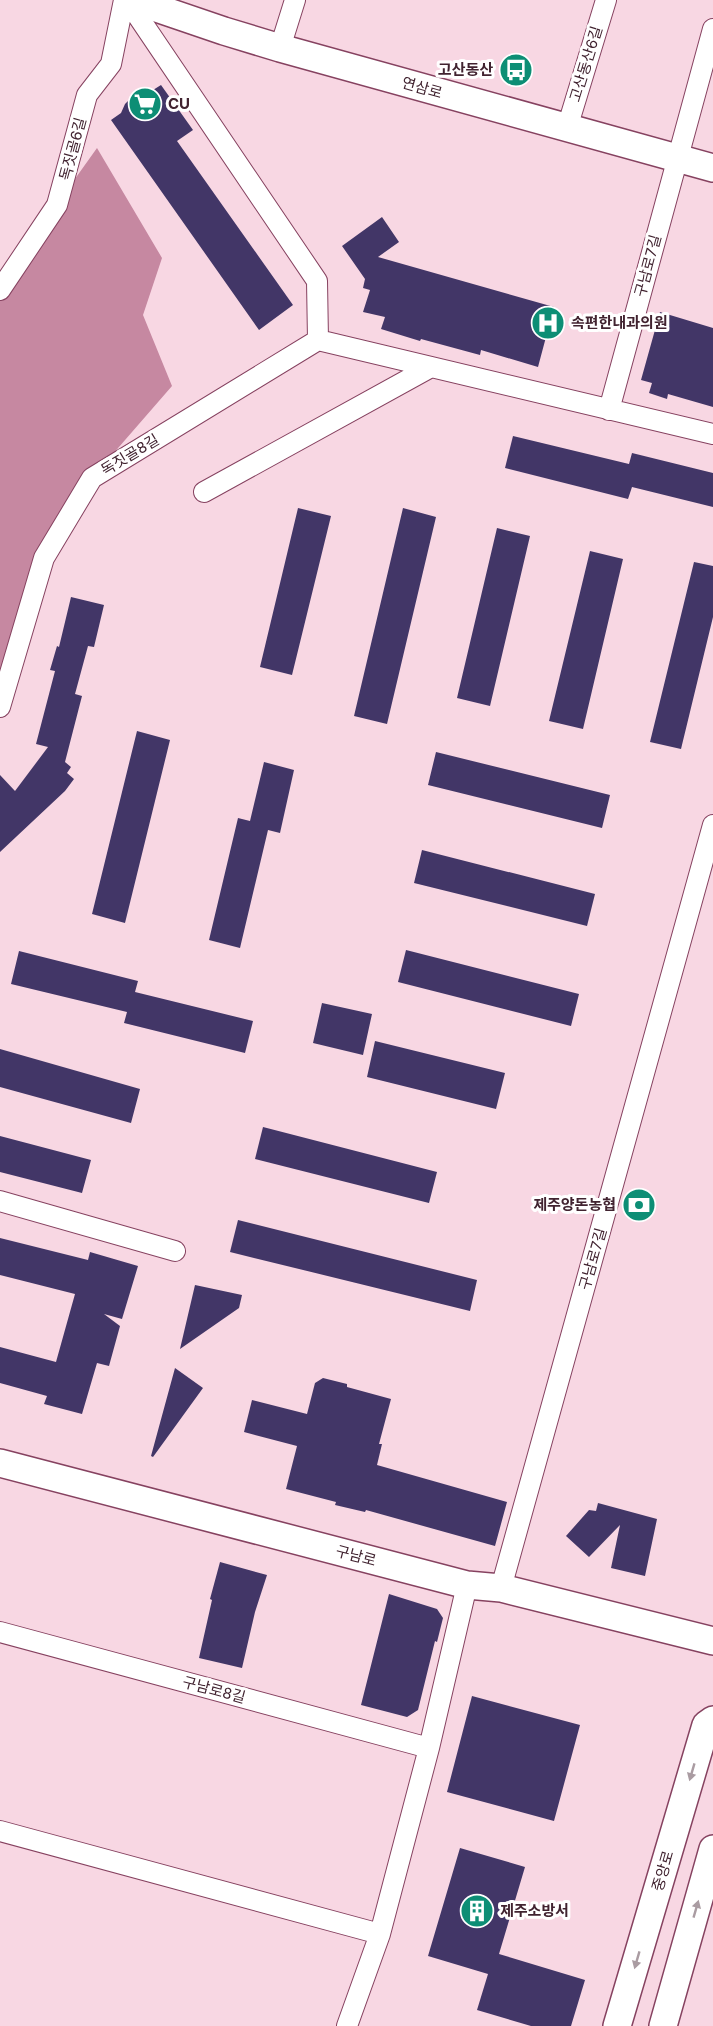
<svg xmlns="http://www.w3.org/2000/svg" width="713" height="2026" font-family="Inter,'Noto Sans KR',sans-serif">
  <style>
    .forest { fill: #c688a1 }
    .building { fill: #423667 }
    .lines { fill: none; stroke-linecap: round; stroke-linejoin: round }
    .minor-casing { stroke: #864260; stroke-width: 22 }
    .secondary-casing { stroke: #864260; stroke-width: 30 }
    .minor { stroke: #fff; stroke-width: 20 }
    .secondary { stroke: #fff; stroke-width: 27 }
    .oneway { fill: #aa9ca2 }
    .labels { text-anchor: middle; stroke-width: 6; stroke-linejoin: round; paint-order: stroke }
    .street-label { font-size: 15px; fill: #412330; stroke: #fff }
    .poi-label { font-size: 15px; font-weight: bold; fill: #412330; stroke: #fff; text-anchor: start }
  </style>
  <rect width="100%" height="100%" fill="#f8d7e3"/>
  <path class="forest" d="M97,148L162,258L143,315L172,386L92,478L44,558L0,707V284Z"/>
  <path class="building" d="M161,85L193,130L177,141L293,305L259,330L111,120L121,113L125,104L133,96L143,91L153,90Z
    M382,217L399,242L378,257L554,307L538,367L481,350L480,355L421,339L420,341L381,329L385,317L363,312L370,290L363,288L365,279L342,246Z
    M660,312L713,328V407L668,394L667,399L649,393L652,383L641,380Z
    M513,436L629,464L632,453L713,473V507L632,487L628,499L505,468Z
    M298,508L331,516L292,675L260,667Z
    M403,508L436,517L387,724L354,716Z
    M497,528L530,536L490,706L457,698Z
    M590,551L623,559L583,729L549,721Z
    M694,562L713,566V617L681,749L650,742Z
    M71,597L104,605L94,647L88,646L75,694L82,696L65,762L71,767L67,773L74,779L65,791L0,852V775L15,791L48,747L36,744L55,671L50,670L57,646L59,647Z
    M137,731L170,740L125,923L92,914Z
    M436,752L610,795L602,828L428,785Z
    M264,762L294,770L280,833L268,830L240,948L209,940L238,818L250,821Z
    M422,850L595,894L587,926L414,883Z
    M406,950L579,994L571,1026L398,982Z
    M19,951L138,981L135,992L253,1021L245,1053L124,1023L127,1012L11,984Z
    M322,1003L372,1014L363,1055L313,1043Z
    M375,1041L505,1073L496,1109L367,1077Z
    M0,1049L140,1089L131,1123L0,1087Z
    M263,1127L437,1172L429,1203L255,1159Z
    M0,1136L91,1160L82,1193L0,1172Z
    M238,1220L477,1280L470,1311L230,1252Z
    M0,1238L88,1260L90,1252L138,1266L122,1319L104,1314L120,1326L109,1366L97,1363L82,1414L44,1404L47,1396L0,1383V1347L56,1362L75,1294L0,1275Z
    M195,1285L242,1295L239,1308L180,1349Z
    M175,1368L203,1388L153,1457L151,1456Z
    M323,1378L347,1384V1387L391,1399L379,1444H382L377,1465L507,1502L495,1546L366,1510L365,1512L335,1505L336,1502L286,1489L297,1446L244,1432L252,1400L307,1414L315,1383Z
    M598,1503L657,1519L645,1576L611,1568L620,1525L589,1557L566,1536L589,1510L596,1511Z
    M220,1562L267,1575L255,1612L242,1668L199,1658L212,1600L210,1599Z
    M389,1594L437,1609L443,1618L437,1642L435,1641L418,1710L407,1717L361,1705Z
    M472,1696L580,1725L554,1821L447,1792Z
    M460,1848L525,1867L499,1954L585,1980L571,2026H531L477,2010L488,1974L428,1956Z"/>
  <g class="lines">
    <defs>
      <path id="minor" d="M280,48L295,0
        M567,128L606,0
        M0,290L57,205L87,95L111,64L124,0
        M318,340L713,434
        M609,410L713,29
        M204,492L431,367
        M0,707L44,558L92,478L318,340L317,281L127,0
        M0,1201L175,1251
        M501,1588L713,825
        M0,1632L429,1748
        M0,1831L380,1934
        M347,2026L380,1934L429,1748L467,1585"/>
      <path id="secondary" d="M133,0L224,31L280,48L713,168
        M0,1463L467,1585L501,1588L713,1641
        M617,2026L706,1725L713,1720
        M663,2026L713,1849"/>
    </defs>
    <use href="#minor" class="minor-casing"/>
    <use href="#secondary" class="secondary-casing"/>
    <use href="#minor" class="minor"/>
    <use href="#secondary" class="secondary"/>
  </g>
  <defs><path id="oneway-solid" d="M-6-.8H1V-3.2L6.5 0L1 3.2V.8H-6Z" transform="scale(1.5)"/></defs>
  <g class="oneway">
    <use href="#oneway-solid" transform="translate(692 1772) rotate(106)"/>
    <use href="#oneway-solid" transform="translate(696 1909) rotate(-74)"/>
    <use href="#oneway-solid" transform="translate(637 1960) rotate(106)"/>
  </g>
  <defs>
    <symbol id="bus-disc" viewBox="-11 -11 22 22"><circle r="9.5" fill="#0d8e75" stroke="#fff"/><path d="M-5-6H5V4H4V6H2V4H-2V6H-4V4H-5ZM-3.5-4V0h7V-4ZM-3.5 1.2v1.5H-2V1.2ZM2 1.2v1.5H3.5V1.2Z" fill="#fff"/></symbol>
    <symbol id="supermarket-disc" viewBox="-11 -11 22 22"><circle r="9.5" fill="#0d8e75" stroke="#fff"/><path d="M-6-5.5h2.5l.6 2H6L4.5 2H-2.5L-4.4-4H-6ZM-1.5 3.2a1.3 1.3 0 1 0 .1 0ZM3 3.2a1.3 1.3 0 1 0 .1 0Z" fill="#fff"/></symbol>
    <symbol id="hospital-disc" viewBox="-11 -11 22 22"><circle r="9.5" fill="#0d8e75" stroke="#fff"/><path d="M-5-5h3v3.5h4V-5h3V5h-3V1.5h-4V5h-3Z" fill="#fff"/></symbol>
    <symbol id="bank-disc" viewBox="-11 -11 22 22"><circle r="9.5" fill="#0d8e75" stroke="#fff"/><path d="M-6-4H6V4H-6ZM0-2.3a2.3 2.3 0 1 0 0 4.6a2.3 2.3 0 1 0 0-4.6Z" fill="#fff"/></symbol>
    <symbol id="building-disc" viewBox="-11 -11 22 22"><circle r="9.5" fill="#0d8e75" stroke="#fff"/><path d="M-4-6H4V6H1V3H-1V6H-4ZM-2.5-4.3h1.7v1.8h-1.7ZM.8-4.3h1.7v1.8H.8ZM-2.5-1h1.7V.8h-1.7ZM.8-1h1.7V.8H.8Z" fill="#fff"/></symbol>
  </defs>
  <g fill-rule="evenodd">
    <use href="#bus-disc" x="497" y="51" width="38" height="38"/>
    <use href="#supermarket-disc" x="126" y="85" width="38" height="38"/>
    <use href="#hospital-disc" x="529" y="304" width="38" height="38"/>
    <use href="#bank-disc" x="620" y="1186" width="38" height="38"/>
    <use href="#building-disc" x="458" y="1892" width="38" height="38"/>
  </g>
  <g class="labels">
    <g class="street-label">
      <text transform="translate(586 64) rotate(-73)" y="5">고산동산6길</text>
      <text transform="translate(422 88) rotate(16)" y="5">연삼로</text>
      <text transform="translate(73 149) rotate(-75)" y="5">독짓골6길</text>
      <text transform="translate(648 266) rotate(-75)" y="5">구남로7길</text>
      <text transform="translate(130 455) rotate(-31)" y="5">독짓골8길</text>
      <text transform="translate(593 1259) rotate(-74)" y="5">구남로7길</text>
      <text transform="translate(356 1556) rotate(15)" y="5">구남로</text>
      <text transform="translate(214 1690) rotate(15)" y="5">구남로8길</text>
      <text transform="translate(663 1871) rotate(-74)" y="5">중앙로</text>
    </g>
    <g class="poi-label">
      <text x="493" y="75" text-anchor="end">고산동산</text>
      <text x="168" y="109">CU</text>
      <text x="571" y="328">속편한내과의원</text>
      <text x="616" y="1210" text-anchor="end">제주양돈농협</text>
      <text x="500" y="1916">제주소방서</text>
    </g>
  </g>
</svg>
